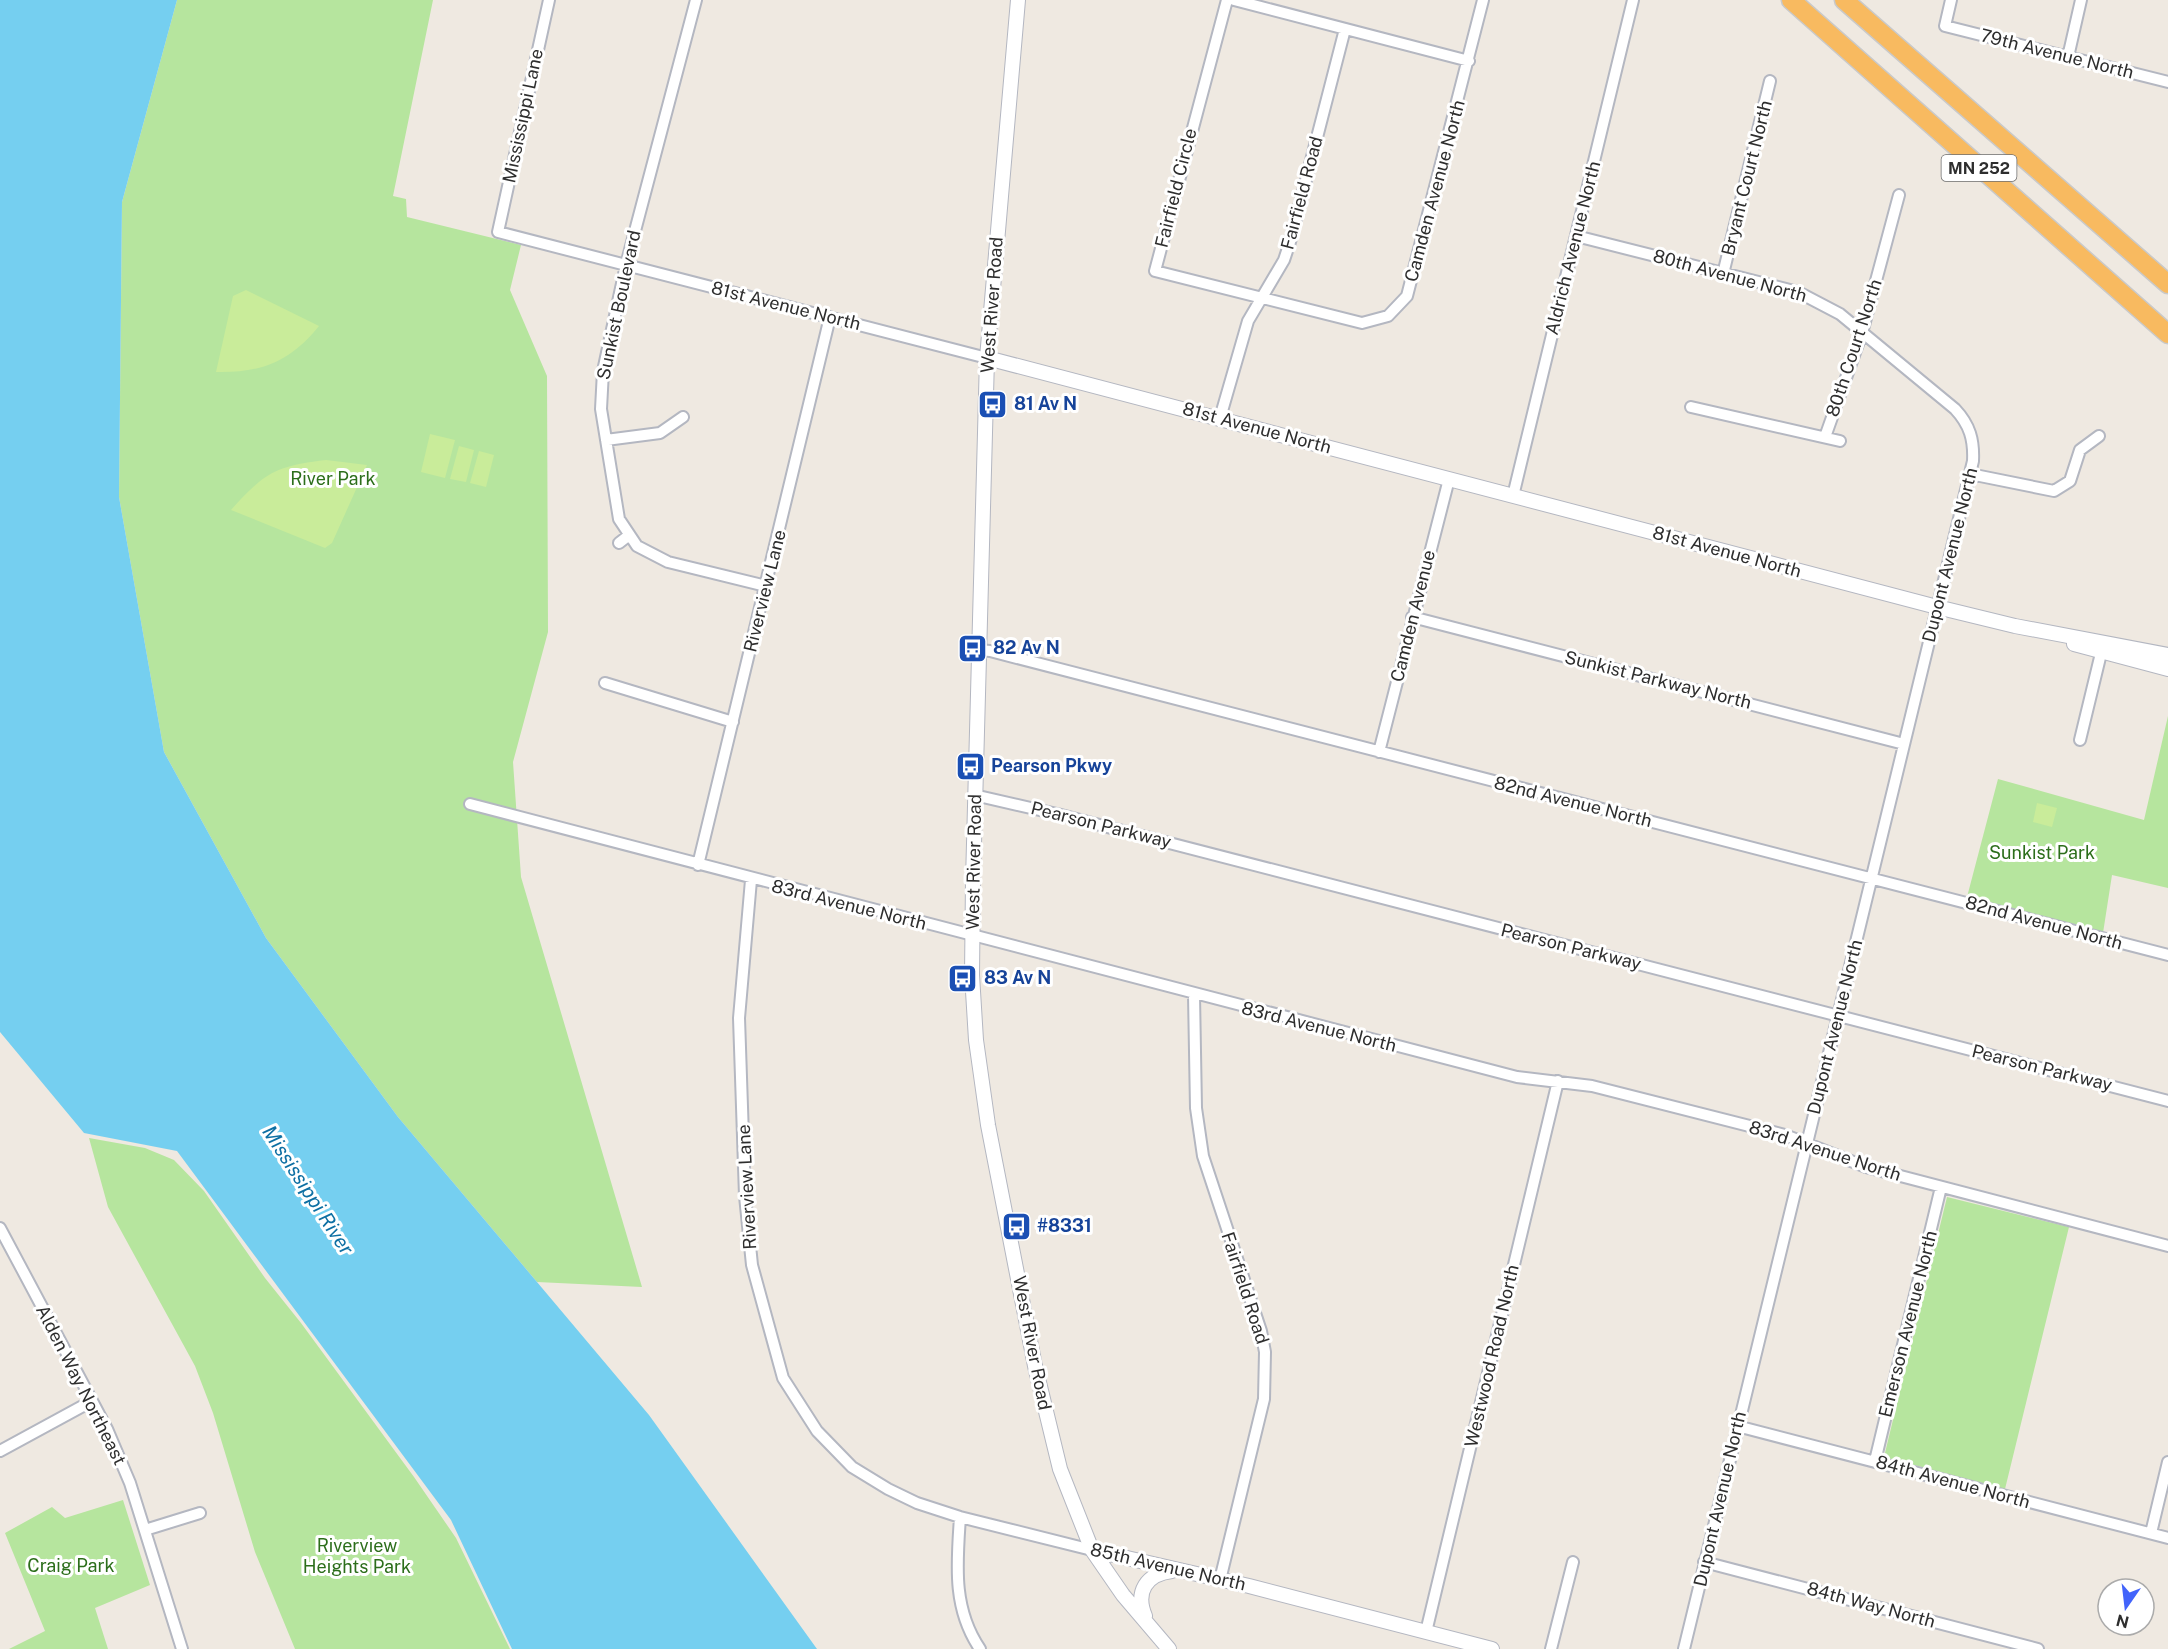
<svg xmlns="http://www.w3.org/2000/svg" width="2168" height="1649" font-family="'Public Sans',sans-serif">
  <style>
    .green { fill: #b6e59e }
    .pitch { fill: #c9ec9a }
    .water { fill: #75cff0 }
    .lines { fill: none; stroke-linecap: round; stroke-linejoin: round }
    .minor-casing { stroke: #b4b7c1; stroke-width: 14 }
    .tertiary-casing { stroke: #b4b7c1; stroke-width: 16 }
    .trunk-casing { stroke: #c9c9c9; stroke-width: 21 }
    .minor { stroke: #fff; stroke-width: 10 }
    .tertiary { stroke: #fff; stroke-width: 14 }
    .trunk { stroke: #f8ba60; stroke-width: 18 }
    .labels { text-anchor: middle; stroke-width: 6; stroke-linejoin: round; paint-order: stroke }
    .shield { fill: #fff; stroke: #6d6d6d; stroke-width: 1.5 }
    .shield-label { font-size: 16px; font-weight: bold; fill: #2e2e2e }
    .street-label { font-size: 18px; fill: #2e2e2e; stroke: #fff }
    .transit-label { font-size: 18px; font-weight: bold; fill: #164399; stroke: #fff; text-anchor: start }
    .park-label { font-size: 18px; fill: #2c6e1b; stroke: #fff }
    .water-label { font-size: 20px; font-style: italic; fill: #0d6fa3; stroke: #fff }
  </style>
  <rect width="100%" height="100%" fill="#efe9e1"/>
  <path class="green" d="M177,0H433L393,196L406,199L407,217L521,245L510,290L547,376L548,632L513,762L521,877L642,1287L537,1282L398,1117L266,938L164,752L119,497L122,202Z
    M2168,716V888L2112,875L2103,933L1967,897L1998,779L2144,820Z
    M89,1138L145,1148L174,1160L204,1191L265,1278L301,1323L414,1477L456,1538L510,1649H295L255,1552L213,1413L195,1366L108,1207Z
    M1947,1197L2069,1227L2005,1489L1884,1457Z
    M123,1500L150,1585L95,1608L108,1649H9L45,1631L5,1533L52,1507L65,1518Z"/>
  <path class="pitch" d="M246,290L319,326C290,362 261,373 216,372L233,296Z
    M430,434L455,440L445,478L421,472Z
    M459,446L474,450L466,482L450,479Z
    M479,451L494,455L486,487L470,483Z
    M326,460L367,465L332,543L325,548L231,510C265,472 276,466 326,460Z
    M2037,803L2057,808L2052,827L2033,822Z"/>
  <path class="water" d="M0,0H177L122,202L119,497L164,752L266,938L398,1117L649,1415L817,1649H512L451,1520L177,1151L84,1133L0,1032Z"/>
  <g class="lines">
    <defs>
      <path id="minor" d="M549,0L498,232L987,358
        M696,0L626,265L603,371L601,409L619,519L637,546L668,562L766,586
        M1227,0L1155,271L1362,323L1388,316L1407,296L1483,0
        M1234,0L1469,61
        M1951,0L1945,26L2168,82
        M2068,57L2081,0
        M1576,236L1798,292L1840,314L1955,409C1970,425 1974,440 1973,461L1684,1649
        M1723,274L1770,81
        M1691,407L1840,441
        M1220,418L1248,321L1284,260L1290,242L1345,29
        M1825,437L1862,333L1899,195
        M606,440L660,433L683,417
        M1970,474L2054,491L2070,481L2080,450L2099,436
        M1513,496L1633,0
        M619,543L628,536
        M1412,617L1904,744
        M979,650L990,651L2168,955
        M605,683L733,722
        M2080,740L2103,645
        M1379,752L1449,479
        M974,795L1057,814L2168,1101
        M470,804L1517,1077L1592,1086L1785,1135L1866,1167L2168,1246
        M698,865L830,317
        M751,880L739,1018L745,1196L752,1265L783,1378L817,1431L852,1467L888,1489L917,1503L960,1517L1092,1550
        M1194,995L1196,1108L1203,1156L1261,1331L1265,1352L1264,1399L1220,1580
        M0,1228L107,1429L130,1483L182,1649
        M1737,1426L2168,1538
        M0,1451L92,1401
        M1875,1461L1941,1187
        M960,1517C957,1563 952,1608 980,1649
        M145,1530L200,1513
        M2151,1533L2168,1462
        M1704,1562L2038,1649
        M1426,1632L1558,1081
        M1551,1649L1573,1562"/>
      <path id="tertiary" d="M1018,0L987,358L973,881L972,975L976,1040L988,1125L1035,1366L1060,1469L1092,1550L1123,1595L1169,1649
        M987,358L1937,607L2015,626L2168,655
        M2074,644L2168,669
        M1092,1550L1249,1586L1492,1649
        M1145,1616C1135,1592 1146,1574 1172,1571"/>
      <path id="trunk" d="M1791,0L2168,334
        M1844,0L2168,284"/>
    </defs>
    <use href="#minor" class="minor-casing"/>
    <use href="#tertiary" class="tertiary-casing"/>
    <use href="#trunk" class="trunk-casing"/>
    <use href="#minor" class="minor"/>
    <use href="#tertiary" class="tertiary"/>
    <use href="#trunk" class="trunk"/>
  </g>
  <defs>
    <symbol id="bus-square" viewBox="-11 -11 22 22"><rect x="-9" y="-9" width="18" height="18" rx="4" fill="#1a4fb4" stroke="#fff"/><path d="M-5-6H5V4H4V6H2V4H-2V6H-4V4H-5ZM-3.5-4V0h7V-4ZM-3.5 1.2v1.5H-2V1.2ZM2 1.2v1.5H3.5V1.2Z" fill="#fff"/></symbol>
  </defs>
  <g fill-rule="evenodd">
    <use href="#bus-square" x="976" y="388" width="33" height="33"/>
    <use href="#bus-square" x="956" y="632" width="33" height="33"/>
    <use href="#bus-square" x="954" y="750" width="33" height="33"/>
    <use href="#bus-square" x="946" y="962" width="33" height="33"/>
    <use href="#bus-square" x="1000" y="1210" width="33" height="33"/>
  </g>
  <g class="labels">
    <rect class="shield" x="1941.5" y="155" width="75" height="26" rx="4.5"/>
    <g class="shield-label">
      <text x="1979" y="174">MN 252</text>
    </g>
    <g class="street-label">
      <text transform="translate(2057 54) rotate(14)" y="6">79th Avenue North</text>
      <text transform="translate(523 116) rotate(-78)" y="6">Mississippi Lane</text>
      <text transform="translate(1747 178) rotate(-76)" y="6">Bryant Court North</text>
      <text transform="translate(1176 188) rotate(-76)" y="6">Fairfield Circle</text>
      <text transform="translate(1435 191) rotate(-75)" y="6">Camden Avenue North</text>
      <text transform="translate(1302 193) rotate(-75)" y="6">Fairfield Road</text>
      <text transform="translate(1573 248) rotate(-76)" y="6">Aldrich Avenue North</text>
      <text transform="translate(1730 276) rotate(15)" y="6">80th Avenue North</text>
      <text transform="translate(619 305) rotate(-78)" y="6">Sunkist Boulevard</text>
      <text transform="translate(992 305) rotate(-86)" y="6">West River Road</text>
      <text transform="translate(786 306) rotate(14)" y="6">81st Avenue North</text>
      <text transform="translate(1854 348) rotate(-72)" y="6">80th Court North</text>
      <text transform="translate(1257 428) rotate(15)" y="6">81st Avenue North</text>
      <text transform="translate(1727 552) rotate(15)" y="6">81st Avenue North</text>
      <text transform="translate(1950 555) rotate(-76)" y="6">Dupont Avenue North</text>
      <text transform="translate(765 591) rotate(-76)" y="6">Riverview Lane</text>
      <text transform="translate(1413 616) rotate(-76)" y="6">Camden Avenue</text>
      <text transform="translate(1658 680) rotate(14)" y="6">Sunkist Parkway North</text>
      <text transform="translate(1573 802) rotate(14)" y="6">82nd Avenue North</text>
      <text transform="translate(1101 825) rotate(14)" y="6">Pearson Parkway</text>
      <text transform="translate(974 862) rotate(-89)" y="6">West River Road</text>
      <text transform="translate(849 905) rotate(14)" y="6">83rd Avenue North</text>
      <text transform="translate(2044 923) rotate(15)" y="6">82nd Avenue North</text>
      <text transform="translate(1571 947) rotate(14)" y="6">Pearson Parkway</text>
      <text transform="translate(1319 1027) rotate(14)" y="6">83rd Avenue North</text>
      <text transform="translate(1835 1027) rotate(-76)" y="6">Dupont Avenue North</text>
      <text transform="translate(2042 1068) rotate(14)" y="6">Pearson Parkway</text>
      <text transform="translate(1825 1151) rotate(18)" y="6">83rd Avenue North</text>
      <text transform="translate(747 1187) rotate(-93)" y="6">Riverview Lane</text>
      <text transform="translate(1245 1288) rotate(72)" y="6">Fairfield Road</text>
      <text transform="translate(1908 1324) rotate(-76)" y="6">Emerson Avenue North</text>
      <text transform="translate(1032 1343) rotate(79)" y="6">West River Road</text>
      <text transform="translate(1492 1356) rotate(-77)" y="6">Westwood Road North</text>
      <text transform="translate(81 1385) rotate(63)" y="6">Alden Way Northeast</text>
      <text transform="translate(1953 1482) rotate(15)" y="6">84th Avenue North</text>
      <text transform="translate(1720 1499) rotate(-77)" y="6">Dupont Avenue North</text>
      <text transform="translate(1168 1567) rotate(13)" y="6">85th Avenue North</text>
      <text transform="translate(1871 1605) rotate(15)" y="6">84th Way North</text>
    </g>
    <g class="transit-label">
      <text x="1014" y="410">81 Av N</text>
      <text x="993" y="654">82 Av N</text>
      <text x="991" y="772">Pearson Pkwy</text>
      <text x="984" y="984">83 Av N</text>
      <text x="1037" y="1232">#8331</text>
    </g>
    <g class="park-label">
      <text x="333" y="485">River Park</text>
      <text x="2042" y="859">Sunkist Park</text>
      <text x="357" y="1552">Riverview<tspan x="357" dy="21">Heights Park</tspan></text>
      <text x="71" y="1572">Craig Park</text>
    </g>
    <g class="water-label">
      <text transform="translate(308 1190) rotate(57)" y="7">Mississippi River</text>
    </g>
  </g>
  <g transform="translate(2126 1607) rotate(194)"><circle r="28" fill="#ffffff" stroke="#ababab" stroke-width="1.5"/>
  <path d="M0-4.5L10 22L0 15L-10 22Z" fill="#4264fb"/>
  <text y="-9" font-size="16" font-weight="bold" text-anchor="middle" fill="#2e2e2e">N</text>
  </g>
</svg>
